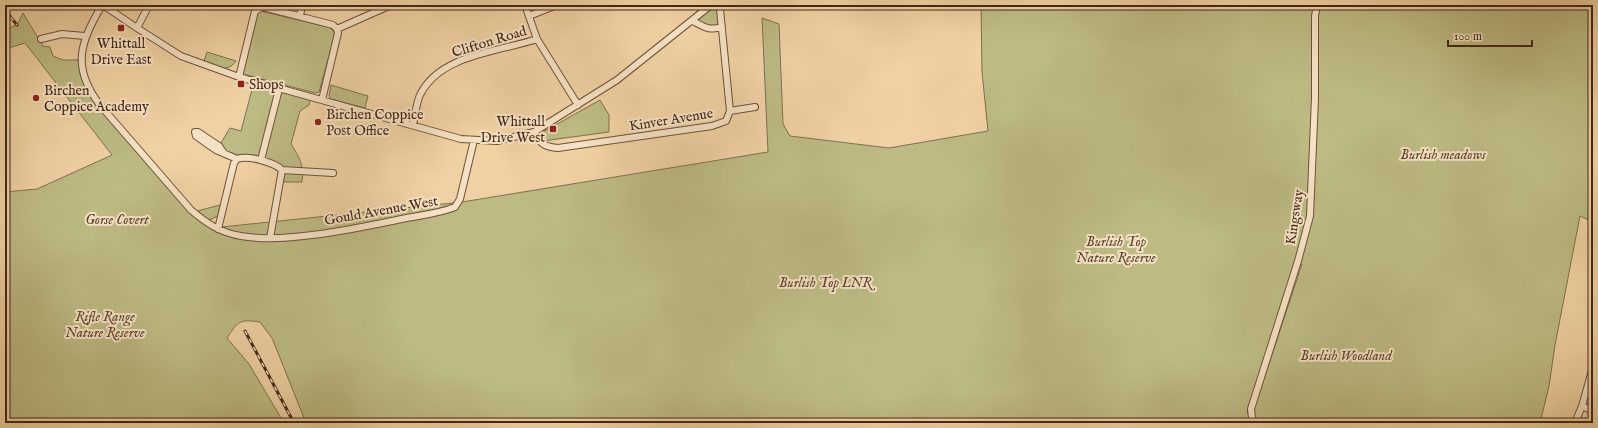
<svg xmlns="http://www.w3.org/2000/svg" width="1598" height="428" font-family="'IM FELL English',serif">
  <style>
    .green { fill: #bdba83; stroke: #80704e }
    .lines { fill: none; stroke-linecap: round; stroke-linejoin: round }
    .street-casing { stroke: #6e513c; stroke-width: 8 }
    .street { stroke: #f5e1c3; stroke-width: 6 }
    .rail-casing { stroke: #432619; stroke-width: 3 }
    .rail { stroke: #f5e1c3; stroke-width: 1.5; stroke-dasharray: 4.5; stroke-linecap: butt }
    .poi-dot { fill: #8f2418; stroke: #f5e1c3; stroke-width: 1.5 }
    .labels { text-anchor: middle; stroke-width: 4; stroke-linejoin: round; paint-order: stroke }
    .street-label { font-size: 14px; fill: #432619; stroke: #f5e1c3 }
    .poi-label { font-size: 14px; fill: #432619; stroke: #f5e1c3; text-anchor: start }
    .park-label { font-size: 14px; font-style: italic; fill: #5b442e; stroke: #f5e1c3 }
  </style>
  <rect width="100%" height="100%" fill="#f0d1a3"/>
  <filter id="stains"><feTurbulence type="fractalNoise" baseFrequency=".005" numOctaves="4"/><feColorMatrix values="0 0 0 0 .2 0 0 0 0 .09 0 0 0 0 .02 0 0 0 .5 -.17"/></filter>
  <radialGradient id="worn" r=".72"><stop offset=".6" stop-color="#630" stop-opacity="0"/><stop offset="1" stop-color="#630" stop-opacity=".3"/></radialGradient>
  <path class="green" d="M711,5H717L722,27L715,29L693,21Z
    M981,5H1593V222L1580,216L1555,345L1549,386L1540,423L1259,422L1254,419L1253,412L1302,264L1295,262L1247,412L1254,421L1251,423H306L272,338L260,322C240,319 238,321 227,338L249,364L284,423H5V192L37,189L112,155L25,43L5,49V27L9,28L17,25L23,13L43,46L50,47L53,56L63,60H78L80,72L89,92L140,155L212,228L462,202L768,152L762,18L779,24L783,124L790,136L889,148L988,131L982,72Z
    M261,11L331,28L335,34L319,92L315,93L243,74L256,15Z
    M207,52L236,61C227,74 216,66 204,61Z
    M254,82L311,97L309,105L300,111L291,144C300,159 304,164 302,182H280L282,170L261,160L237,159L198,132L219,146L230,128L241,131Z
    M331,85L368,96L365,108L331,99L329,96Z
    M600,100L609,115V132L543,141L541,133Z
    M220,205L218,216L209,220L197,211Z"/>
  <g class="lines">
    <defs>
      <path id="street" d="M102,5C80,43 71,67 100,105L191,210C206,223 221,233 241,236C285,244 358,228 402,219C420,215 438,214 455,207L460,199L474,140
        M103,5L137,28L181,56L239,77L461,139L497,141L534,132L617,80L711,5
        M525,5L537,39L578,105
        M300,16L302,5
        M529,16L557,5
        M693,21C704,27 709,31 722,27
        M137,28L149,5
        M337,29L391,5
        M41,39L62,34L85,36
        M239,77L255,11L263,7L333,25L337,29L338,33L322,100
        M730,111L755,107
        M413,125C415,116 416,104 420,95C440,54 499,52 537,39
        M534,132C540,144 545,147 558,148L712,126L726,121L730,111L720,9L717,5
        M223,152L219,146L198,132H195L196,136L216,150L237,159C248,155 274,162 282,170L333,173
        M261,160L279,89
        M218,229L234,163L237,159
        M270,238L282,170
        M1582,406L1593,411
        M1256,423L1252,418L1251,409L1298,261L1310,216L1315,98V16L1317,5
        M1575,423L1582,406L1593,367"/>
    </defs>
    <use href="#street" class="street-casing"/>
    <use href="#street" class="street"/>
    <defs>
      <path id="rail" d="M5,10L17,25
        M245,331L294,423"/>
    </defs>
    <use href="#rail" class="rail-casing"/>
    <use href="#rail" class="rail"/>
  </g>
  <g class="poi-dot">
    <rect x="117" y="24" width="8" height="8" rx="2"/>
    <rect x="237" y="80" width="8" height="8" rx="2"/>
    <circle cx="36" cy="98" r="4"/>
    <circle cx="318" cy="122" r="4"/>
    <rect x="549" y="125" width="8" height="8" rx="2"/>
  </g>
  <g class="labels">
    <g class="street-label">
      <text transform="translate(489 41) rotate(-17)" y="5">Clifton Road</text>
      <text transform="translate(671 119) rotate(-9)" y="5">Kinver Avenue</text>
      <text transform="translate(381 210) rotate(-10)" y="5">Gould Avenue West</text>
      <text transform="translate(1294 217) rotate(-81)" y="5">Kingsway</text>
    </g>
    <g class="poi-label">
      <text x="121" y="48" text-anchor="middle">Whittall<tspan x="121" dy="16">Drive East</tspan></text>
      <text x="249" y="89">Shops</text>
      <text x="44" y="95">Birchen<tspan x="44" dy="16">Coppice Academy</tspan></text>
      <text x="326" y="119">Birchen Coppice<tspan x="326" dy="16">Post Office</tspan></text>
      <text x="545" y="126" text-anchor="end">Whittall<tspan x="545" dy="16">Drive West</tspan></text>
    </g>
    <g class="park-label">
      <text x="1443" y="159">Burlish meadows</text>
      <text x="117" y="224">Gorse Covert</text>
      <text x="1116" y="246">Burlish Top<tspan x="1116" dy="16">Nature Reserve</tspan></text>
      <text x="825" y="287">Burlish Top LNR</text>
      <text x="105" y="321">Rifle Range<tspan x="105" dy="16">Nature Reserve</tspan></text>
      <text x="1346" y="360">Burlish Woodland</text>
    </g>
  </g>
  <rect width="1598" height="428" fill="none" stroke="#f0d1a3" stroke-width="20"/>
  <rect x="6" y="6" width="1586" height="416" fill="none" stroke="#432619" stroke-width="2"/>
  <rect x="10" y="10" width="1578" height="408" fill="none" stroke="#432619"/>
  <path d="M1448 40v6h84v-6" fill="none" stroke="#432619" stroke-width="2"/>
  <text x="1454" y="40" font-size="12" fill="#432619" stroke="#f5e1c3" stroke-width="3" paint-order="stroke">100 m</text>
  <rect width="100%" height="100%" filter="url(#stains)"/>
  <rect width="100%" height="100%" fill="url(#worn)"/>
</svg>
